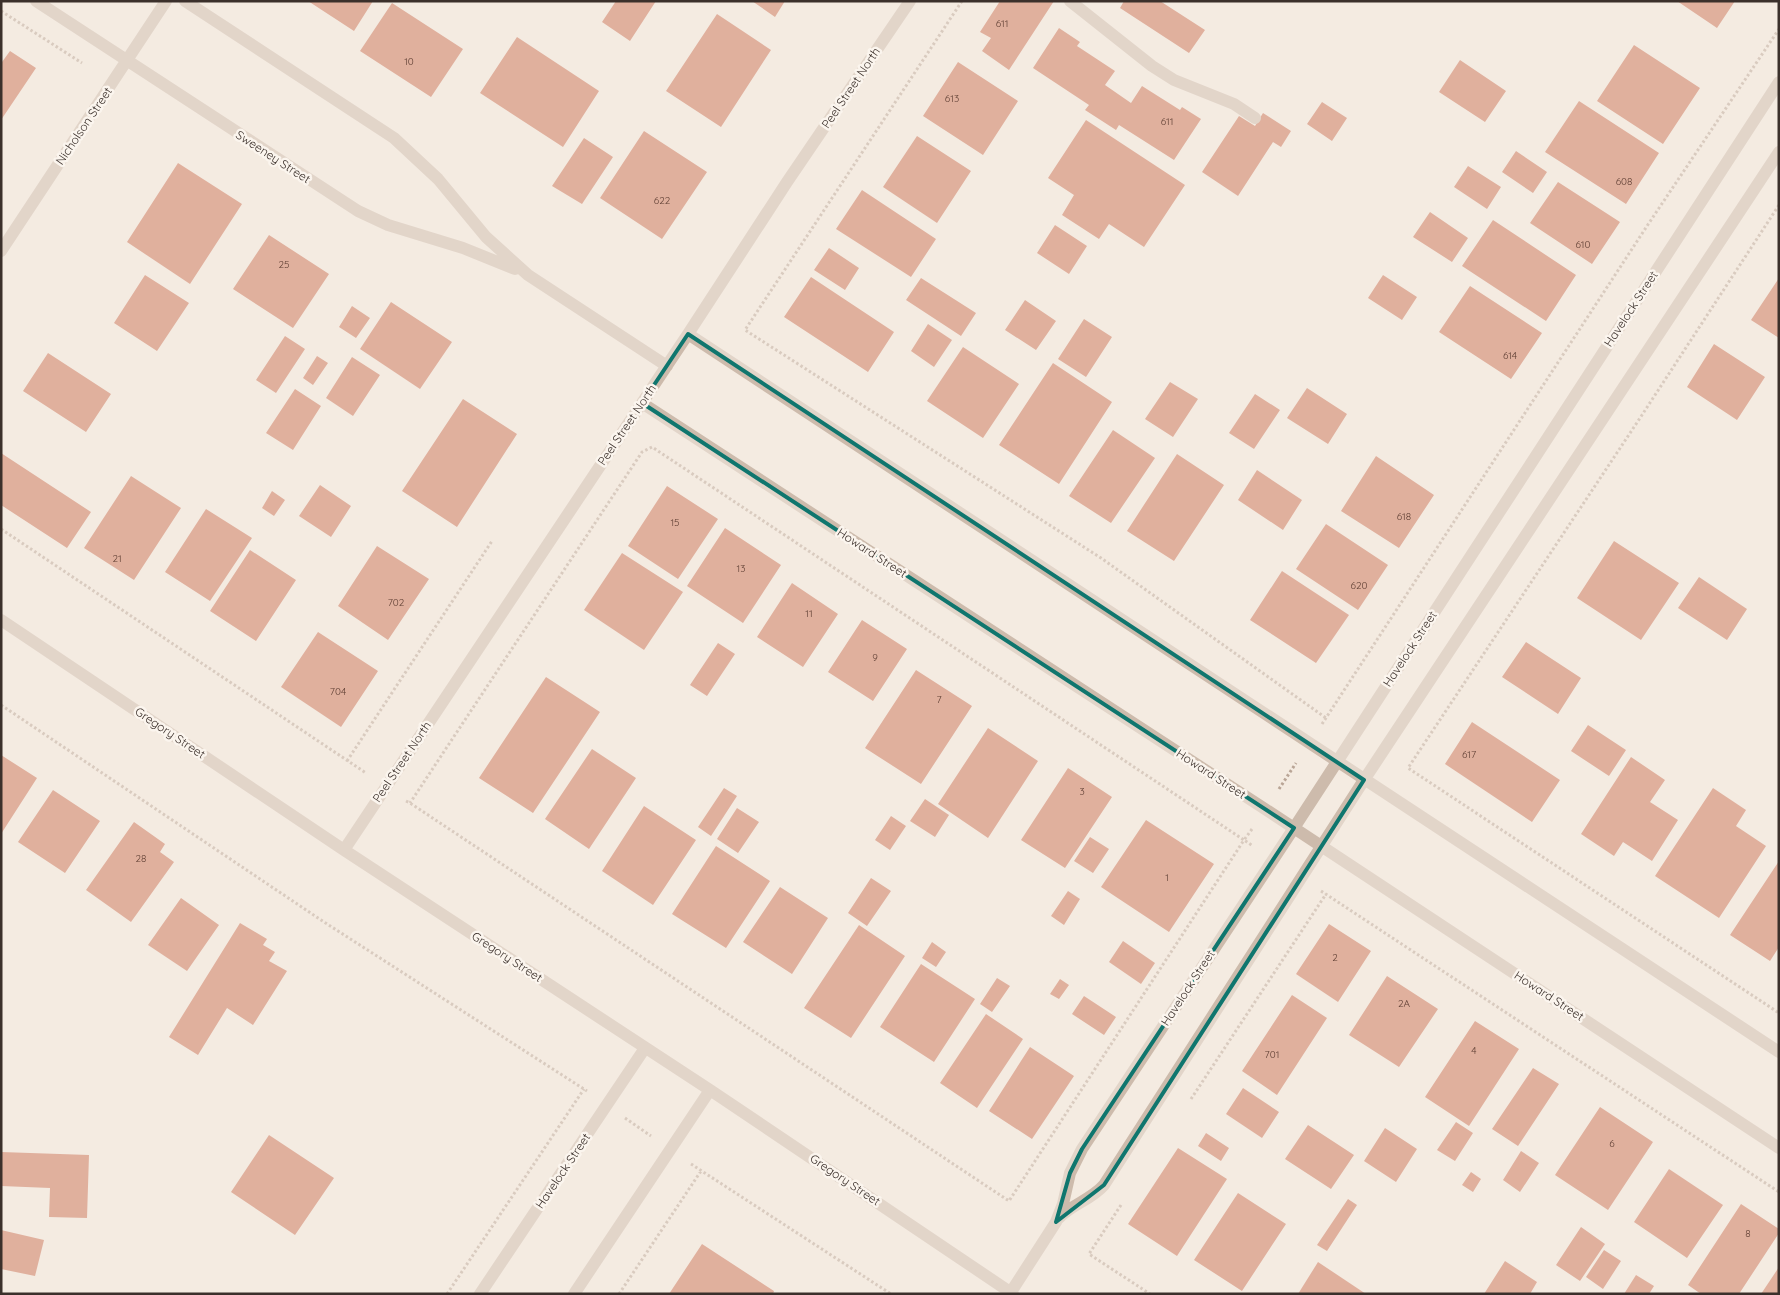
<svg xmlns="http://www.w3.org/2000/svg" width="1780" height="1295" font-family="Quicksand,sans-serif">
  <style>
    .building { fill: #c8694b }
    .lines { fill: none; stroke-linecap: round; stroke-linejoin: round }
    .path { stroke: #b9a596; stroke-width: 3; stroke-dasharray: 2.5 2.5; stroke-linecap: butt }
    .lane { stroke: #cdbbac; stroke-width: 12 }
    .street { stroke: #cdbbac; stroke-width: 12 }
    .marked { fill: none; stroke: #0f766e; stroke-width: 4; stroke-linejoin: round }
    .labels { text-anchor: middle; stroke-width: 5; stroke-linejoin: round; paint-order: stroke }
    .number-label { font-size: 10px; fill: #5e3e33 }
    .street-label { font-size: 12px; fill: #3b302b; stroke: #fbf5ee }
  </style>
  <rect width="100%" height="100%" fill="#f4ebe1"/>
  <path class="building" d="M308,1H373L354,31Z
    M616,1H656L630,41L602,22Z
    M752,1H785L775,17Z
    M1000,1H1054L1009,70L982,51L991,38L980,32Z
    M1124,1H1160L1205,30L1189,53L1120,8Z
    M1677,1H1735L1717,28Z
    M392,3L463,49L431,97L360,51Z
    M717,14L771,50L721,127L666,91Z
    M1059,28L1080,42L1077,46L1115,71L1105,85L1131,103L1142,86L1180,110L1182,107L1201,119L1174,160L1119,125L1116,130L1085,110L1089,105L1033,68Z
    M517,37L599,91L563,147L480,93Z
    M1634,45L1700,88L1663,144L1597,101Z
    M10,51L36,68L1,120V61L2,62Z
    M1460,60L1506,91L1485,122L1439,92Z
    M958,62L1018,101L983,155L923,116Z
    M1579,101L1659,153L1626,204L1545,152Z
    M1322,102L1347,118L1332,141L1307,124Z
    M1263,113L1291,131L1281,147L1273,142L1238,196L1202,172L1239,116L1255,126Z
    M1086,120L1185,185L1144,247L1109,224L1099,239L1062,215L1074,195L1048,178Z
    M644,131L707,172L662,239L600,198Z
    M917,136L971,171L937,223L883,187Z
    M584,138L613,157L582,204L552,186Z
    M1516,151L1547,172L1533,193L1502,172Z
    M178,163L242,204L190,284L127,242Z
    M1468,166L1501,187L1487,209L1454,187Z
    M1558,182L1620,222L1592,264L1530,223Z
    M862,190L936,239L911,277L836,229Z
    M1430,212L1468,238L1452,262L1413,237Z
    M1493,220L1576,275L1546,321L1462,266Z
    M1055,225L1087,246L1069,274L1037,253Z
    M269,235L329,274L293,328L233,289Z
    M829,248L859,268L845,290L814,270Z
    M145,275L189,303L157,351L114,323Z
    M1383,275L1417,297L1402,320L1368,298Z
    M811,277L894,332L868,372L784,317Z
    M921,278L976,313L961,336L906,300Z
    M1779,278V338L1751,320Z
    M1470,286L1542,333L1511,379L1439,332Z
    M1025,300L1056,321L1036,350L1005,330Z
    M391,302L452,342L420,389L360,349Z
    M352,306L370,318L356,338L339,327Z
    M1084,319L1112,337L1086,377L1058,359Z
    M928,324L952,340L934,367L911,351Z
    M285,336L305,349L276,393L256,380Z
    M1714,344L1765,377L1737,420L1687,387Z
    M963,347L1019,384L983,438L927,401Z
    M48,353L111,394L86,432L23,391Z
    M317,356L328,363L313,385L303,378Z
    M352,357L380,375L353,416L326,398Z
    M1053,363L1112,402L1059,484L999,445Z
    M1170,382L1198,399L1173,437L1145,419Z
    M1307,388L1347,414L1328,444L1287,418Z
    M295,389L321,406L293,450L266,433Z
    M1255,394L1280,410L1254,449L1229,433Z
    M463,399L517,434L457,527L402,491Z
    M1113,430L1155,458L1111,523L1069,496Z
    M1,453L91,512L67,548L1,505Z
    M1177,454L1224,485L1174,561L1127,531Z
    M1376,456L1434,495L1399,548L1341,511Z
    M1257,470L1302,500L1283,530L1238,500Z
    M131,476L181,508L134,580L84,548Z
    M320,485L351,506L331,537L299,516Z
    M667,486L718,519L678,579L628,546Z
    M272,491L285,500L274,516L262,508Z
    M206,509L252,538L210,601L165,572Z
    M1326,524L1388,565L1358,610L1296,569Z
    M725,528L781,565L743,623L687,586Z
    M1614,541L1679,583L1641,640L1577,598Z
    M377,546L429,579L388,640L338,606Z
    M250,550L296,580L256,641L210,611Z
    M622,553L683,592L644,650L584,610Z
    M1282,571L1349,615L1316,663L1250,620Z
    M1699,577L1747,609L1727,640L1678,608Z
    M792,583L838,614L803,667L757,637Z
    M862,620L907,649L873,701L828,672Z
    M318,632L378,671L341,727L281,687Z
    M1526,642L1581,678L1558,714L1502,677Z
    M718,643L735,654L707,696L690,685Z
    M916,670L972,706L921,784L865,748Z
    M546,677L600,712L533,813L479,778Z
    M1472,722L1560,780L1532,822L1445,764Z
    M1588,725L1626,750L1609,776L1571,751Z
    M988,728L1038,761L988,838L938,804Z
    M592,749L636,778L589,849L545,819Z
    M1,755L37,778L1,834Z
    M1631,757L1665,780L1650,802L1678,820L1652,861L1623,842L1614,856L1581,834Z
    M1068,768L1112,797L1065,868L1021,840Z
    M724,788L737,796L711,836L698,827Z
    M1713,788L1746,810L1736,826L1766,846L1719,918L1655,876Z
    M53,790L100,821L65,873L18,842Z
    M925,799L949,815L935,837L910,821Z
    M644,806L696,840L653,905L602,871Z
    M737,808L759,822L738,853L717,839Z
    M891,816L906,826L890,850L875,840Z
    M1146,820L1214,864L1169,932L1101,887Z
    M134,822L165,844L160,852L174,862L131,922L86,890Z
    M1090,837L1109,849L1093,873L1074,861Z
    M716,846L770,881L726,948L672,914Z
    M1779,861V947L1770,961L1730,935Z
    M871,878L891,891L867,926L848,913Z
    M780,887L828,918L792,974L743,942Z
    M1068,891L1080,899L1064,925L1051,916Z
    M181,898L219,925L187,971L148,945Z
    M240,923L267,939L263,945L275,952L269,961L287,971L253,1025L227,1008L198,1055L169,1037Z
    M1329,924L1371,951L1338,1002L1296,974Z
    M859,925L905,956L851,1038L804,1008Z
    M1123,941L1155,963L1141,984L1109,962Z
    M932,942L946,952L936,967L922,958Z
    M921,964L975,999L934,1062L880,1027Z
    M1387,976L1438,1009L1399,1067L1349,1035Z
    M997,978L1010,986L992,1012L980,1004Z
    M1060,979L1069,985L1059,999L1050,994Z
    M1292,995L1327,1018L1277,1095L1242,1071Z
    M1084,996L1116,1017L1104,1035L1072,1014Z
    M986,1014L1023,1039L977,1108L940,1083Z
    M1475,1021L1519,1049L1469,1126L1425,1097Z
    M1030,1047L1074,1076L1032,1139L989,1111Z
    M1533,1068L1559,1084L1518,1146L1492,1129Z
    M1243,1088L1279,1112L1262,1138L1226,1114Z
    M1600,1107L1653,1142L1608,1210L1555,1175Z
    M1456,1122L1473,1133L1455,1161L1437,1150Z
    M1308,1125L1354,1155L1331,1189L1285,1159Z
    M1385,1128L1417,1149L1396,1182L1364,1161Z
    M1206,1133L1229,1148L1221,1161L1198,1146Z
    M269,1135L334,1178L295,1235L231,1192Z
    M1178,1148L1227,1179L1177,1256L1128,1224Z
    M1521,1151L1539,1163L1520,1192L1503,1180Z
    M1,1152L89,1155L87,1218L49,1217L50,1188L1,1186Z
    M1669,1169L1723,1205L1687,1258L1634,1222Z
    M1471,1172L1481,1179L1473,1192L1462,1185Z
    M1238,1193L1286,1224L1242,1291L1194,1260Z
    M1348,1199L1357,1205L1327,1251L1317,1245Z
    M1741,1204L1779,1229V1233L1739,1294H1701L1688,1285Z
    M1581,1227L1605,1244L1580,1281L1556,1265Z
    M1,1230L44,1240L35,1276L1,1269Z
    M702,1244L774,1291L773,1294H669Z
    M1604,1250L1621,1261L1603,1289L1586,1277Z
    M1505,1261L1537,1282L1530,1294H1484Z
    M1318,1262L1366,1294H1298Z
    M1779,1267V1294H1761Z
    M1636,1275L1654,1286L1649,1294H1624Z"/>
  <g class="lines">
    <path class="path" d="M962,1L745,330L1101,558L1326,718
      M1,11L82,63
      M1779,205L1642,415L1408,768L1779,1013
      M1,529L366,773
      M1,705L324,922L587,1091
      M1322,724L1647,226L1779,29
      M347,761L492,541
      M1279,789L1296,763
      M406,801L410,803L1009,1201L1244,840L652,447L642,452L410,803
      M1252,829L1244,840L1253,846
      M1321,891L1779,1192
      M1191,1099L1326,894
      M625,1118L651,1136
      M691,1164L891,1294
      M1121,1205L1089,1254L1150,1294
      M447,1294L584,1089
      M619,1294L701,1171"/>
    <path class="lane" d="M1070,1L1152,66L1174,80L1234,104L1255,118"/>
    <path class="street" d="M36,1L358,211L388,225L463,248L515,269
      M185,1L394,138L438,179L486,237L528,275L667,366
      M1,251L166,1
      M688,334L1779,1052
      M642,403L1265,809L1779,1148
      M1,620L344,850L710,1090L1013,1294
      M344,850L688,334L787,182L910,1
      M1059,1218C1072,1204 1091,1200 1104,1185L1364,780L1779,152
      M1011,1292L1056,1222L1063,1204L1070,1173L1082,1149L1294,828L1779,82
      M480,1294L645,1048
      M574,1294L710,1090"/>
  </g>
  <path d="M0 0H1780V1295H0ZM688,334L1364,780L1104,1185L1056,1222L1070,1173L1082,1149L1294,828L642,403Z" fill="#f4ebe1" fill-opacity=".55" fill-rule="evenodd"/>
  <path class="marked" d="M688,334L1364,780L1104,1185L1056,1222L1070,1173L1082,1149L1294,828L642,403Z"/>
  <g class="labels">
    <g class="number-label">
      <text x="1002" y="27">611</text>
      <text x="409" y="65">10</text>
      <text x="952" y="102">613</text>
      <text x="1167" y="125">611</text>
      <text x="1624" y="185">608</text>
      <text x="662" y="204">622</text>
      <text x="1583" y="248">610</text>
      <text x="284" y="268">25</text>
      <text x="1510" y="359">614</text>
      <text x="1404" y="520">618</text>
      <text x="675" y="526">15</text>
      <text x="117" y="562">21</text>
      <text x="741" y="572">13</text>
      <text x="1359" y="589">620</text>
      <text x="396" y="606">702</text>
      <text x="809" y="617">11</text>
      <text x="875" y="661">9</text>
      <text x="338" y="695">704</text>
      <text x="939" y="703">7</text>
      <text x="1469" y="758">617</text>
      <text x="1082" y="795">3</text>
      <text x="141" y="862">28</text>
      <text x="1167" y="881">1</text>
      <text x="1335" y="961">2</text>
      <text x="1404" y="1007">2A</text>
      <text x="1474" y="1054">4</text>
      <text x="1272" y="1058">701</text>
      <text x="1612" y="1147">6</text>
      <text x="1748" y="1237">8</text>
    </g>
    <g class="street-label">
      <text transform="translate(851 88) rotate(-56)" y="4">Peel Street North</text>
      <text transform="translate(84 126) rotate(-56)" y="4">Nicholson Street</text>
      <text transform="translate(273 157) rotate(33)" y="4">Sweeney Street</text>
      <text transform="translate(1631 309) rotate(-57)" y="4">Havelock Street</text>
      <text transform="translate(627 425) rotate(-56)" y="4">Peel Street North</text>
      <text transform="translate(872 553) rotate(33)" y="4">Howard Street</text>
      <text transform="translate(1410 649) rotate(-57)" y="4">Havelock Street</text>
      <text transform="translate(170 733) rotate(34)" y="4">Gregory Street</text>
      <text transform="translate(402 762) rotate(-56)" y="4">Peel Street North</text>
      <text transform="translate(1211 774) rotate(33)" y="4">Howard Street</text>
      <text transform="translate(507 957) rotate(33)" y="4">Gregory Street</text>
      <text transform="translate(1188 988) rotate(-57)" y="4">Havelock Street</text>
      <text transform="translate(1549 996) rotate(33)" y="4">Howard Street</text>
      <text transform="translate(563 1171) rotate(-56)" y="4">Havelock Street</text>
      <text transform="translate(845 1180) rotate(34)" y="4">Gregory Street</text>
    </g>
  </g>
  <rect width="1780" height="1295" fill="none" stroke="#3b302b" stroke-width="5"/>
</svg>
